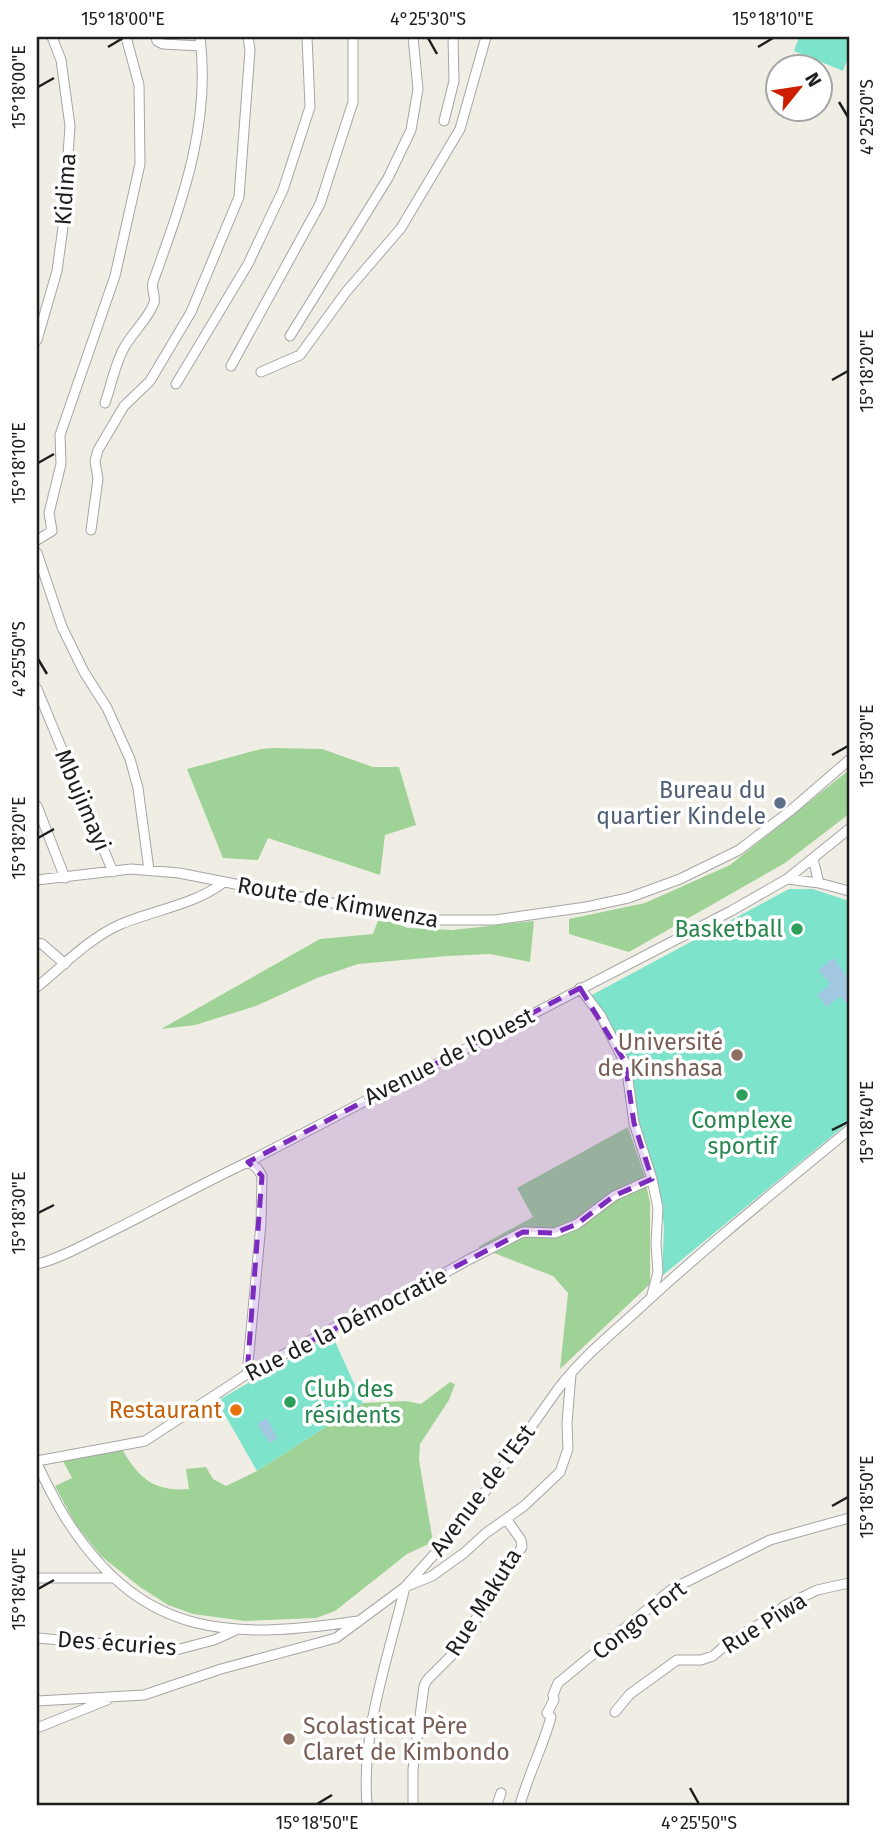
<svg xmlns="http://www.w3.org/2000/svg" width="886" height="1842" font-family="'Fira Sans',sans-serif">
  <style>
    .forest { fill: #9ed296 }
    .pitch { fill: #7de4cb }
    .water { fill: #a1c8e0 }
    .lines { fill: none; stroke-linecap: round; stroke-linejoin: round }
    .minor-casing { stroke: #a5a5a5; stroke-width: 11 }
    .minor { stroke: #fff; stroke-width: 9 }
    .marked { fill: #7b2cbf; fill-opacity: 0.2; stroke: #7b2cbf; stroke-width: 5; stroke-dasharray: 14 9; stroke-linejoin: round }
    .ticks { fill: none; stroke: #1e1e1e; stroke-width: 2.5 }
    .service-dot { fill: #5c6f8a; stroke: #fff; stroke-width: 2.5 }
    .leisure-dot { fill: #2e9e5b; stroke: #fff; stroke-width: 2.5 }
    .education-dot { fill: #8d6e63; stroke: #fff; stroke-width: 2.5 }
    .food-dot { fill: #e8710a; stroke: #fff; stroke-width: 2.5 }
    .labels { text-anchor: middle; stroke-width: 7; stroke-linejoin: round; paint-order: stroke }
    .street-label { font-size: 23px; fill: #1e1e1e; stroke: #fff }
    .service-label { font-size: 23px; fill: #4e5e75; stroke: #fff; text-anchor: end }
    .leisure-label { font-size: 23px; fill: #27864d; stroke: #fff; text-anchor: end }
    .education-label { font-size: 23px; fill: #785e54; stroke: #fff; text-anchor: end }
    .food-label { font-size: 23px; fill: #c56008; stroke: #fff; text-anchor: end }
    .neatline { fill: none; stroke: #1e1e1e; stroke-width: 2.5 }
    .ticks-label { font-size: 18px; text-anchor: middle; fill: #1e1e1e }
  </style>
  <rect width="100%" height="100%" fill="#f0eee4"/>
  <path class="forest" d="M275,748L322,749L373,767H399L416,825L385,835L380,875L268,838L258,860L223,858L187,769L261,749Z
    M849,770V814L785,863L629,952L569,934V919L645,903L730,865Z
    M379,918L408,928L452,930L534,921L530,962L490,954L448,956L358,964L317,978L256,1006L195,1025L161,1029L320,939L373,934Z
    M628,1127L644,1174L650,1203V1284L560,1369L568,1293L553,1276L478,1247L533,1217L517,1188Z
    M450,1382L455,1384L449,1400L420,1444L419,1460L433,1542L407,1554L335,1611L316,1618L245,1621L193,1614L168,1605L140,1587L101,1556L76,1525L55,1486L72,1478L61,1457L120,1446C138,1477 152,1492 189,1489L186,1469L206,1467L213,1479L226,1486L257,1471L363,1403L406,1401L421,1404Z"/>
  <path class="pitch" d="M799,37H849V55L843,71L794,51Z
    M789,889H813L849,901V1122L662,1276L664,1226L658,1184L639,1122L630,1067L590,996Z
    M332,1335L363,1403L257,1471L217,1401Z"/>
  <path class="water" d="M833,958L849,979V1007L840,996L827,1007L817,995L830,984L818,970Z
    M267,1418L277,1438L270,1443L257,1424Z"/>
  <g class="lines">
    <defs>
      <path id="minor" d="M156,37L157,41L163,44L201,46
        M444,121L454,81L453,37
        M290,336L388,178L411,130L418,89L413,37
        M37,340L57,271L63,227L70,126L61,60L52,37
        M231,366L320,204L353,102V37
        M261,372L300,355L346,292L401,228L460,129L486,37
        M176,384L248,264L283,190L310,107L307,37
        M105,403C111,386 115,364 124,348C132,333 148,319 154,303C156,296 151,290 153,282C182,201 211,125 200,37
        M91,530L98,479L95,461L98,450L124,406L150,381L191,312L239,197L250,50L248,37
        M37,540L52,531L49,513L61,464L60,435L115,276L140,164L139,85L126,37
        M37,553L62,627L84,672L107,708L130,759L138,788L149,870
        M37,689L113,872
        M37,806L65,878
        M813,859L819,883
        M787,879L819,883L849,891
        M37,880L131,869L179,873L393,915L429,920H495L586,907L628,898L680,879L739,850L790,811L849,760
        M37,943L42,944L65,964
        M37,987C63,966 88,939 119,925C153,910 195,905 224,882
        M580,988L601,1016L626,1065L634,1123L652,1179L658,1208L656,1243L658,1272L652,1295
        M37,1264C59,1259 81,1246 102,1236C151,1212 199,1185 248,1162L731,911L787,879L849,829
        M247,1374L261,1224L262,1176L257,1168L248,1162
        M37,1461L145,1441L247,1374L333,1328L395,1301L468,1260L523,1232L555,1233L577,1224L614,1196L652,1179
        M37,1464C47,1484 57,1506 70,1525C146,1640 235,1639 358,1621
        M37,1578H113
        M37,1638L176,1650L214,1640L234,1631
        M37,1701L144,1695L221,1669L336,1638L405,1587L465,1520L558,1389C582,1357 613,1333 642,1306C708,1245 779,1188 849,1130
        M615,1712L630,1694L677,1660H701L713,1656L730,1641L776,1615L784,1606L817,1590L849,1583
        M37,1728L107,1700
        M367,1805C361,1731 388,1659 405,1587L432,1576L464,1553L486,1533L524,1506L560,1472L568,1449L567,1423L571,1374
        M413,1805V1769L424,1686L427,1680L460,1647L494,1587L522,1547L521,1540L507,1520
        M497,1805L501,1793
        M520,1805C528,1775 543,1747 551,1717L547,1713L554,1700L553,1695L558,1683L563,1679L672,1589L770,1540L849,1518"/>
    </defs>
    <use href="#minor" class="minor-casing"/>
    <use href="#minor" class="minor"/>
  </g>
  <path class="marked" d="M580,988L625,1062L634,1123L652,1179L614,1196L577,1224L555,1233L523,1232L247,1374L262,1176L248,1162Z"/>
  <path class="ticks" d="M428,38L437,54M108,47L123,38M758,47L773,38M38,87L54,78M839,102L848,117M832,380L848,371M38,463L54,454M38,659L47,674M832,755L848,746M38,838L54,829M832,1130L848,1122M38,1213L54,1205M832,1506L848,1497M38,1589L54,1580M690,1788L699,1804M317,1804L332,1795"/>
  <circle class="service-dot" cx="780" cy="803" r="7"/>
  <g class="leisure-dot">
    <circle cx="797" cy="929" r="7"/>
    <circle cx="742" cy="1095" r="7"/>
    <circle cx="290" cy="1402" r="7"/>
  </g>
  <g class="education-dot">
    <circle cx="737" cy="1055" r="7"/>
    <circle cx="289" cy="1739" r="7"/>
  </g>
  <circle class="food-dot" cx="236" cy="1410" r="7"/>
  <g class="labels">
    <g class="street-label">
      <text transform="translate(65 189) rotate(-86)" y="8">Kidima</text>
      <text transform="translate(83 800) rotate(67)" y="8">Mbujimayi</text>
      <text transform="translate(338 902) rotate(10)" y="8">Route de Kimwenza</text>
      <text transform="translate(449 1056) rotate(-27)" y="8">Avenue de l'Ouest</text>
      <text transform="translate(346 1324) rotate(-27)" y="8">Rue de la Démocratie</text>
      <text transform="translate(482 1490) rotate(-53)" y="8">Avenue de l'Est</text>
      <text transform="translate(483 1602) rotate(-58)" y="8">Rue Makuta</text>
      <text transform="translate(639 1620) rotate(-38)" y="8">Congo Fort</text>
      <text transform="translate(764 1623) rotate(-32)" y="8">Rue Piwa</text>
      <text transform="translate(117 1643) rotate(4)" y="8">Des écuries</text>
    </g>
    <g class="service-label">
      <text x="766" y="798">Bureau du<tspan x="766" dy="26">quartier Kindele</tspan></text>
    </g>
    <g class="leisure-label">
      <text x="783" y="937">Basketball</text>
      <text x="742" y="1128" text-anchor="middle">Complexe<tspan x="742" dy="26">sportif</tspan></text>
      <text x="304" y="1397" text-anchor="start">Club des<tspan x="304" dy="26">résidents</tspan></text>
    </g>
    <g class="education-label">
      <text x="723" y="1050">Université<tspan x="723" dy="26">de Kinshasa</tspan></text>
      <text x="303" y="1734" text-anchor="start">Scolasticat Père<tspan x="303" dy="26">Claret de Kimbondo</tspan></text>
    </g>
    <g class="food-label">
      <text x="222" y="1418">Restaurant</text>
    </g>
  </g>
  <rect width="886" height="1842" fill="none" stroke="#ffffff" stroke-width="77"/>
  <g transform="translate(799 88) rotate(60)"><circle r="33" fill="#ffffff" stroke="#a5a5a5" stroke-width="2"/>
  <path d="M0-5L12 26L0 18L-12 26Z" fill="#cd1f00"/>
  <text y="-10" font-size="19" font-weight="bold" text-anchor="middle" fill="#1e1e1e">N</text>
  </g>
  <rect x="38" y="38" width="810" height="1766" class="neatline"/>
  <g class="ticks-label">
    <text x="123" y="25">15°18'00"E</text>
    <text x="428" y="25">4°25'30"S</text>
    <text x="773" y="25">15°18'10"E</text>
    <text transform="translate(19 87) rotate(-90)" y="6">15°18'00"E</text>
    <text transform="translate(867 117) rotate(-90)" y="6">4°25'20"S</text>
    <text transform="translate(867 371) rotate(-90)" y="6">15°18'20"E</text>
    <text transform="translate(19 463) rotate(-90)" y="6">15°18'10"E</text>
    <text transform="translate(19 659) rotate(-90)" y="6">4°25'50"S</text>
    <text transform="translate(867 746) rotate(-90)" y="6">15°18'30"E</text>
    <text transform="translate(19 838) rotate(-90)" y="6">15°18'20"E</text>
    <text transform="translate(867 1122) rotate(-90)" y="6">15°18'40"E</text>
    <text transform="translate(19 1213) rotate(-90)" y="6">15°18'30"E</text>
    <text transform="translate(867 1497) rotate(-90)" y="6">15°18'50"E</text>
    <text transform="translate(19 1589) rotate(-90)" y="6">15°18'40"E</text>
    <text x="317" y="1829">15°18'50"E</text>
    <text x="699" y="1829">4°25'50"S</text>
  </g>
</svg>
